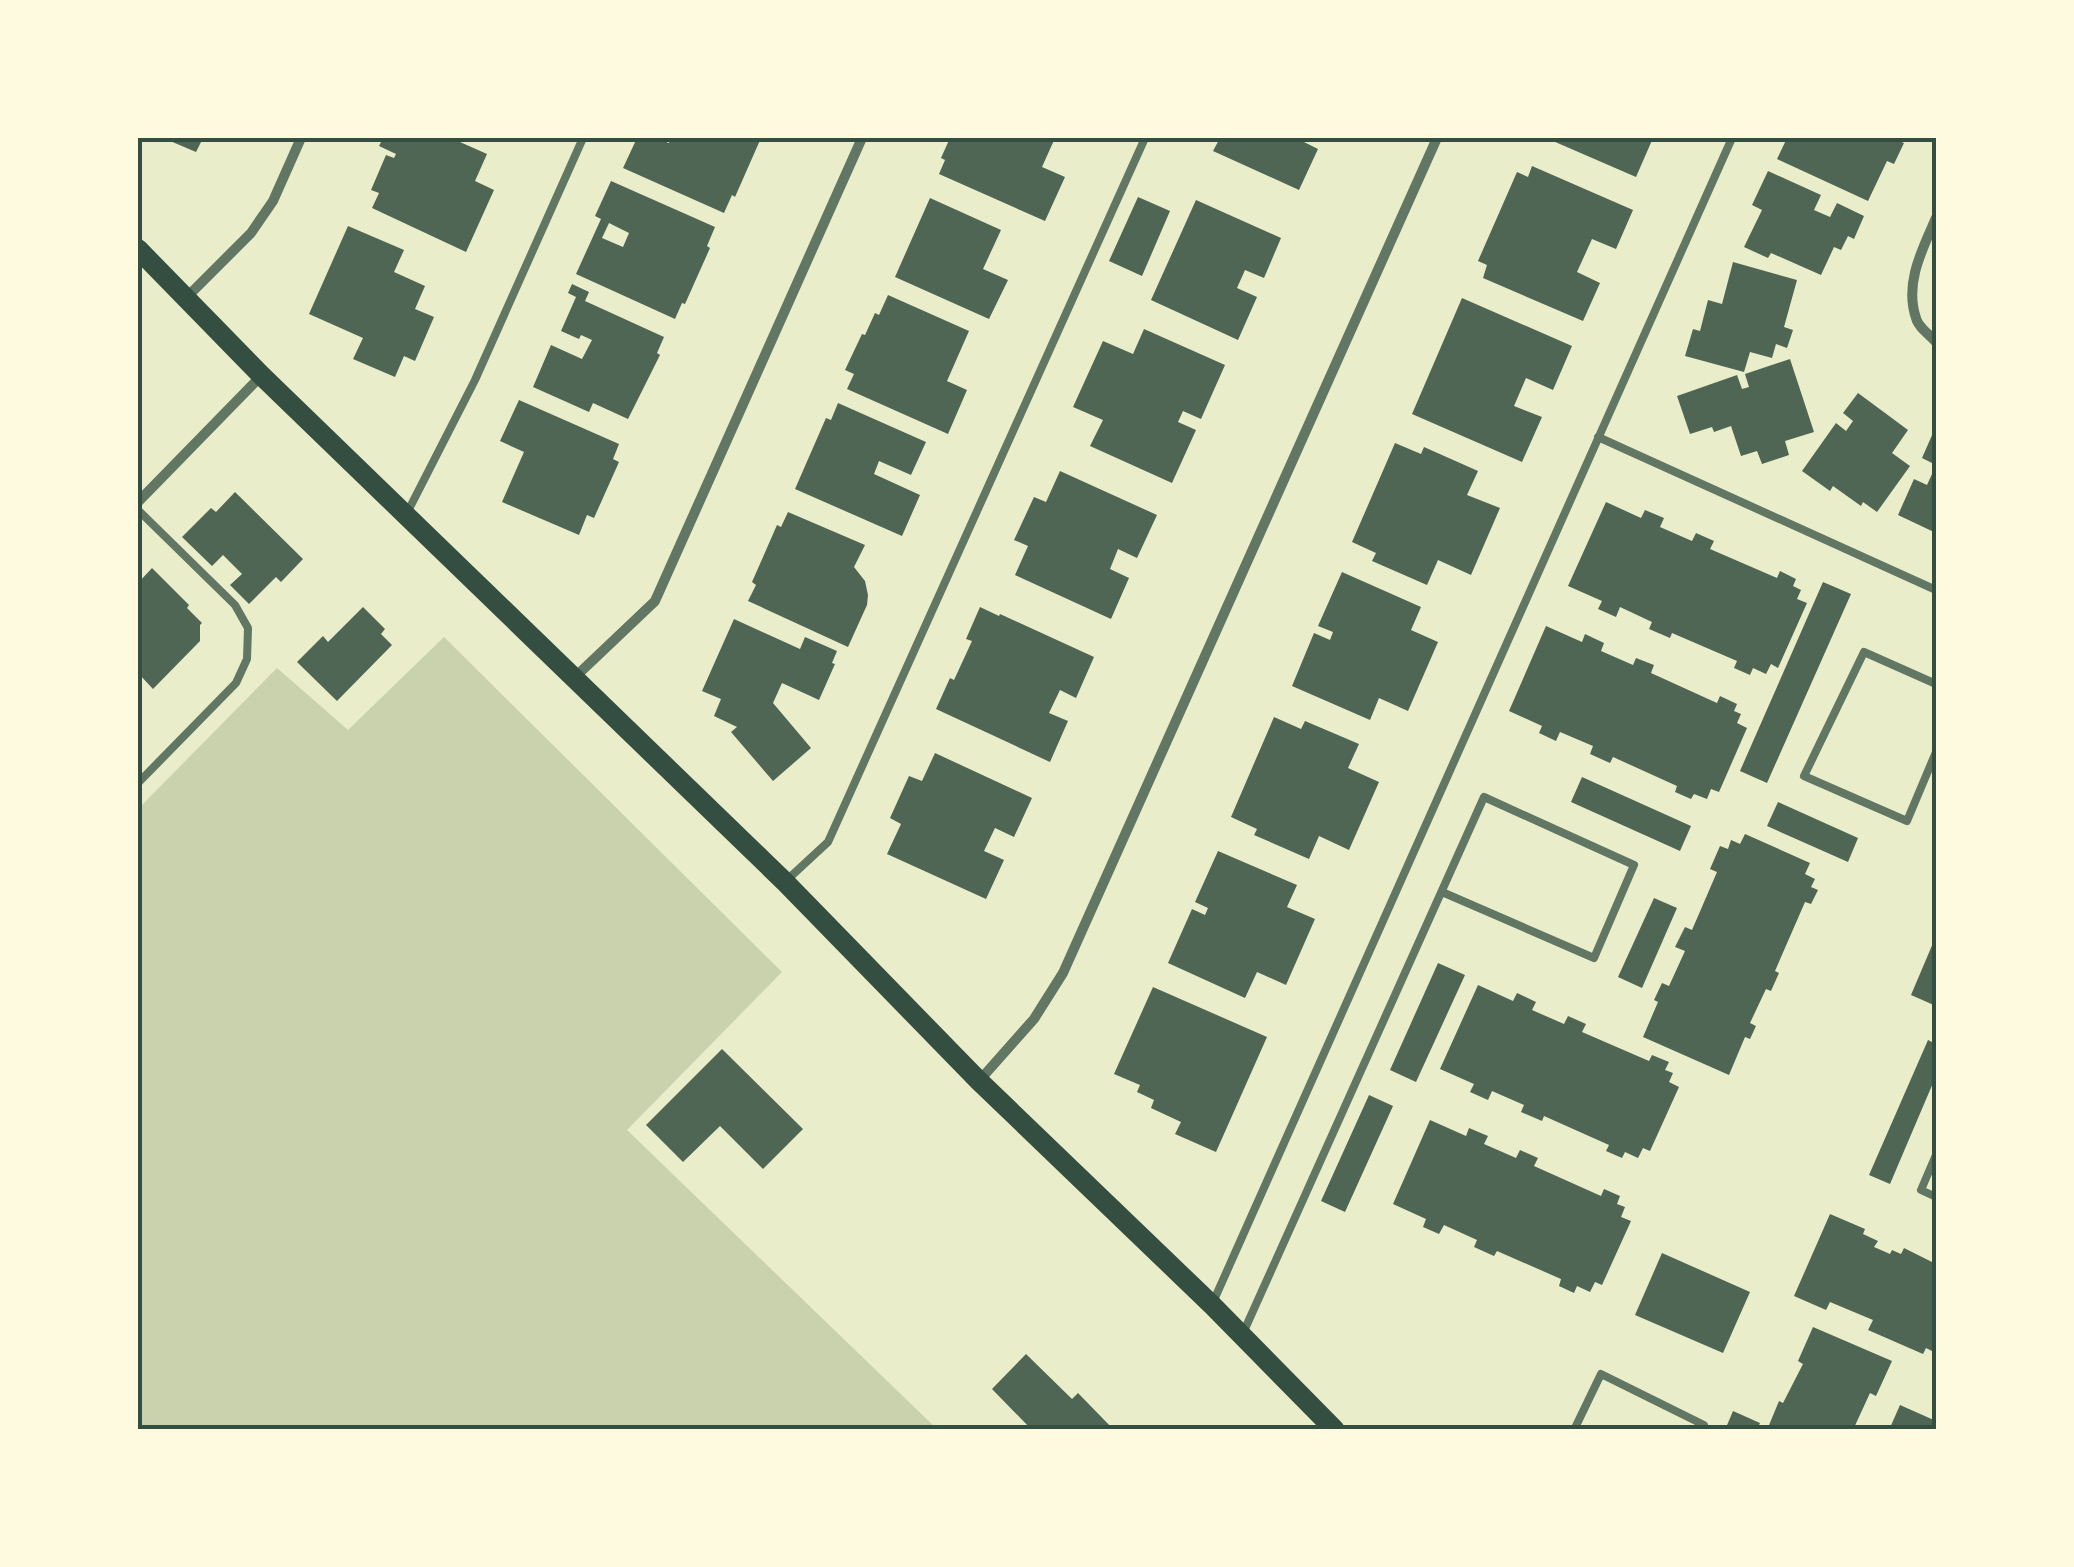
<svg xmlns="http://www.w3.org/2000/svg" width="2074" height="1567" font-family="'Fira Sans',sans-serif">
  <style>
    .green { fill: #cad2ad }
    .building { fill: #4f6655; fill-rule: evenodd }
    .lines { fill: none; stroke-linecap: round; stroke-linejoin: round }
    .service { stroke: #617663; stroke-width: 8 }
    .minor { stroke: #617663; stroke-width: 10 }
    .secondary { stroke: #344e41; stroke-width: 20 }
    .neatline { fill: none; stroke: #344e41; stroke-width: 4 }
  </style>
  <rect width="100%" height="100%" fill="#e9edc9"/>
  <path class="green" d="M444,637L782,972L627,1130L937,1429H138V809L277,668L348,730Z"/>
  <path class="building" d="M163,138H203L196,152Z
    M383,138H451L487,154L475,181L494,190L466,252L372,208L379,193L371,190L386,155L394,158L396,154L379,146Z
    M637,138H656L669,143L671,138H761L735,197L732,195L724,213L623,168Z
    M950,138H1055L1042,167L1065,177L1045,221L939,174L945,160L941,158Z
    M1220,138H1301L1300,140L1318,149L1299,190L1213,151Z
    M1546,138H1653L1636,177Z
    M1787,138H1892L1904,143L1894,164L1887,161L1868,201L1777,159Z
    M1532,166L1633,210L1616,249L1592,239L1577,272L1600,283L1583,321L1483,278L1487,265L1478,261L1517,172L1528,177Z
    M1768,171L1821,195L1814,210L1830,217L1837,203L1864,216L1854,239L1848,236L1841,250L1834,247L1821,275L1771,253L1768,258L1744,247L1762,210L1752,205Z
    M611,181L715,227L707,246L710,248L685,304L682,303L675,319L576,274L601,219L595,216ZM609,223L629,233L623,247L602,238Z
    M1138,197L1170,211L1142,276L1109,261Z
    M930,198L1001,230L983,269L1008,280L989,319L895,277Z
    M1196,200L1281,238L1264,278L1245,270L1237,288L1257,297L1238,340L1151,300Z
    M348,226L404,250L394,272L425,286L415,309L434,317L415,361L404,356L395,377L353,359L363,338L309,314Z
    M1733,262L1797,280L1784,327L1793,330L1787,348L1776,344L1772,358L1750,352L1744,372L1685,356L1693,329L1700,331L1708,300L1722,304Z
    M572,284L589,292L585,301L664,337L657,353L660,355L628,419L593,403L589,412L533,387L551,345L582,359L592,340L581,335L579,339L561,331L576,297L568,293Z
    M888,295L969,331L947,381L967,390L948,434L847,389L854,374L845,370L862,334L865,335L875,313L879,315Z
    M1462,298L1572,346L1553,390L1526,378L1514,406L1542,417L1522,462L1412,414Z
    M1144,329L1225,365L1201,419L1183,411L1178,422L1196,430L1172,483L1090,446L1103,420L1073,407L1103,341L1133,354Z
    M1790,359L1814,432L1785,441L1789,455L1762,464L1757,451L1741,456L1731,426L1714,432L1712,427L1690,434L1677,396L1737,375L1742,389L1749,387L1745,374Z
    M1858,393L1908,430L1892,453L1910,466L1877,512L1863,502L1861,506L1833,486L1830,491L1802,471L1836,423L1846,431L1853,421L1843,413Z
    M519,400L619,444L613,459L619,462L594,518L587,515L579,535L502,502L524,452L500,441Z
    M838,403L926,442L911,475L879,461L874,474L920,495L902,536L795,489L826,418L831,420Z
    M1936,426V533L1898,515L1914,479L1927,485L1936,465L1922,458Z
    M1395,443L1421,454L1424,447L1478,471L1467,495L1500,508L1471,575L1438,560L1427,585L1372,561L1376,553L1352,542Z
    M1060,471L1157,515L1137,558L1118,549L1110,569L1129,578L1111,619L1015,575L1028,546L1014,540L1034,497L1046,502Z
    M235,492L303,559L281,582L276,577L249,604L230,585L242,574L223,555L212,566L182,537L211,508L216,512Z
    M1606,502L1641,518L1645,510L1664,518L1660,527L1692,541L1696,533L1714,541L1710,549L1777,578L1780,571L1796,579L1793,586L1801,590L1797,599L1807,603L1778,668L1771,664L1766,674L1753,668L1750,675L1734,668L1737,661L1672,633L1670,638L1649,629L1652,622L1620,607L1616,617L1598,609L1602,601L1568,586Z
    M788,512L865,545L854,567L865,581L868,595L867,605L848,647L748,601L756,585L752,582L777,525L781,527Z
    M152,568L189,605L187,608L202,623L200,625V641L153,689L138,673V583Z
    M1342,572L1421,607L1411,630L1438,642L1408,711L1379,698L1370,720L1292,686L1314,633L1330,640L1333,632L1318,626Z
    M1823,582L1851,594L1767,783L1740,771Z
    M363,607L385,629L381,634L392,645L337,701L297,662L323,636L328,642Z
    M980,607L999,616L1000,614L1094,657L1076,698L1060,690L1049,713L1068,721L1050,762L936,709L950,678L954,680L972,641L966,639Z
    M734,619L800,649L805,637L837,651L832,663L835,664L819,700L782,683L773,703L811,748L773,781L731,732L737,727L714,716L721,699L702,691Z
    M1546,626L1582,642L1585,634L1604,643L1601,651L1633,665L1636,658L1654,665L1651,673L1717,703L1720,696L1737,704L1734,711L1741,714L1737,723L1747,728L1719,792L1711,789L1707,799L1694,794L1691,799L1675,792L1677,786L1613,757L1610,763L1590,754L1593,746L1560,732L1556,741L1539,733L1542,726L1509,711Z
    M1274,717L1301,729L1305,721L1359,744L1348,768L1379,782L1349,850L1319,836L1309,859L1254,835L1257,829L1231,817Z
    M935,753L1032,798L1014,837L995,828L984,851L1004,860L986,899L887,854L901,824L890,818L909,776L922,781Z
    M1582,777L1691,826L1680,851L1571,802Z
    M1778,802L1858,838L1848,862L1767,826Z
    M1745,834L1810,863L1805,874L1815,879L1811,887L1818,890L1811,904L1805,902L1775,971L1779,973L1771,991L1766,989L1750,1023L1756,1026L1750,1039L1745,1037L1729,1075L1643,1037L1658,1002L1654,1000L1662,983L1669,986L1685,951L1675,947L1685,927L1692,930L1717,872L1710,869L1720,846L1728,849L1731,840L1740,844Z
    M1218,851L1297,885L1287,907L1315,919L1286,985L1257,972L1245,998L1168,963L1192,909L1205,915L1208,908L1195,902Z
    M1654,898L1677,908L1642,988L1618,977Z
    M1936,936V1006L1911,995Z
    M1438,963L1465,975L1416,1082L1390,1070Z
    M1478,985L1513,1001L1517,993L1536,1002L1532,1010L1564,1024L1568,1016L1586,1024L1582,1032L1649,1061L1652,1055L1669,1062L1665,1070L1673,1073L1669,1082L1679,1087L1650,1151L1643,1148L1638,1158L1625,1152L1622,1158L1606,1151L1609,1145L1544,1116L1542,1121L1521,1112L1524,1105L1492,1091L1488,1100L1470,1092L1474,1084L1440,1069Z
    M1153,987L1267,1037L1216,1152L1175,1134L1181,1122L1151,1108L1154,1100L1137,1092L1140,1085L1114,1074Z
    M1928,1040L1936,1044V1076L1890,1184L1869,1175Z
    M722,1049L803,1129L763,1169L720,1126L683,1162L646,1125Z
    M1369,1095L1393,1106L1345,1212L1321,1201Z
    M1430,1120L1466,1136L1469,1128L1488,1136L1484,1144L1516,1158L1520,1150L1538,1158L1534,1166L1601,1196L1604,1189L1620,1196L1617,1204L1625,1207L1621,1217L1631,1221L1602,1285L1595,1282L1590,1292L1577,1286L1574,1293L1559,1286L1561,1279L1497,1251L1494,1256L1474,1247L1477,1240L1444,1225L1439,1234L1423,1227L1426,1219L1393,1204Z
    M1830,1214L1865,1229L1863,1234L1878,1241L1874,1247L1890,1254L1892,1250L1901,1254L1904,1248L1936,1264V1353L1926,1348L1923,1354L1868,1330L1873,1320L1830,1302L1826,1310L1794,1296Z
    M1662,1253L1750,1292L1723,1353L1635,1315Z
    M1813,1327L1892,1361L1876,1396L1870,1393L1853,1430H1767L1779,1401L1783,1403L1803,1364L1798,1361Z
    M1026,1354L1072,1399L1078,1393L1114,1430H1032L992,1389Z
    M1900,1405L1936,1421V1430H1889Z
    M1733,1411L1760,1423L1757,1430H1725Z"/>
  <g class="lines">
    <path class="service" d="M1598,437L1936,590
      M138,510L235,605L248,628L247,659L236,683L138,783
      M406,515L475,380L583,138
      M1936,684L1864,652L1804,776L1907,821L1936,752
      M788,879L828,842L1145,138
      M1936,1155L1921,1190L1936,1197
      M1214,1300L1732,138
      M1244,1331L1484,797L1634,865L1594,958L1442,892
      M1574,1430L1601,1374L1704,1425L1702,1430"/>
    <path class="minor" d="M1936,218C1923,248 1904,283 1916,318C1918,327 1930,335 1936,342
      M187,297L251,233L273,201L301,138
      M138,502L261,376
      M575,677L655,601L862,138
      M979,1081L1034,1019L1063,973L1437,138"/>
    <path class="secondary" d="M138,249L261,375L785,882L979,1081L1212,1305L1335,1430"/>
  </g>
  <rect width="2074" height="1567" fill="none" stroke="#fefae0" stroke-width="280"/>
  <rect x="140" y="140" width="1794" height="1287" class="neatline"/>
</svg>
